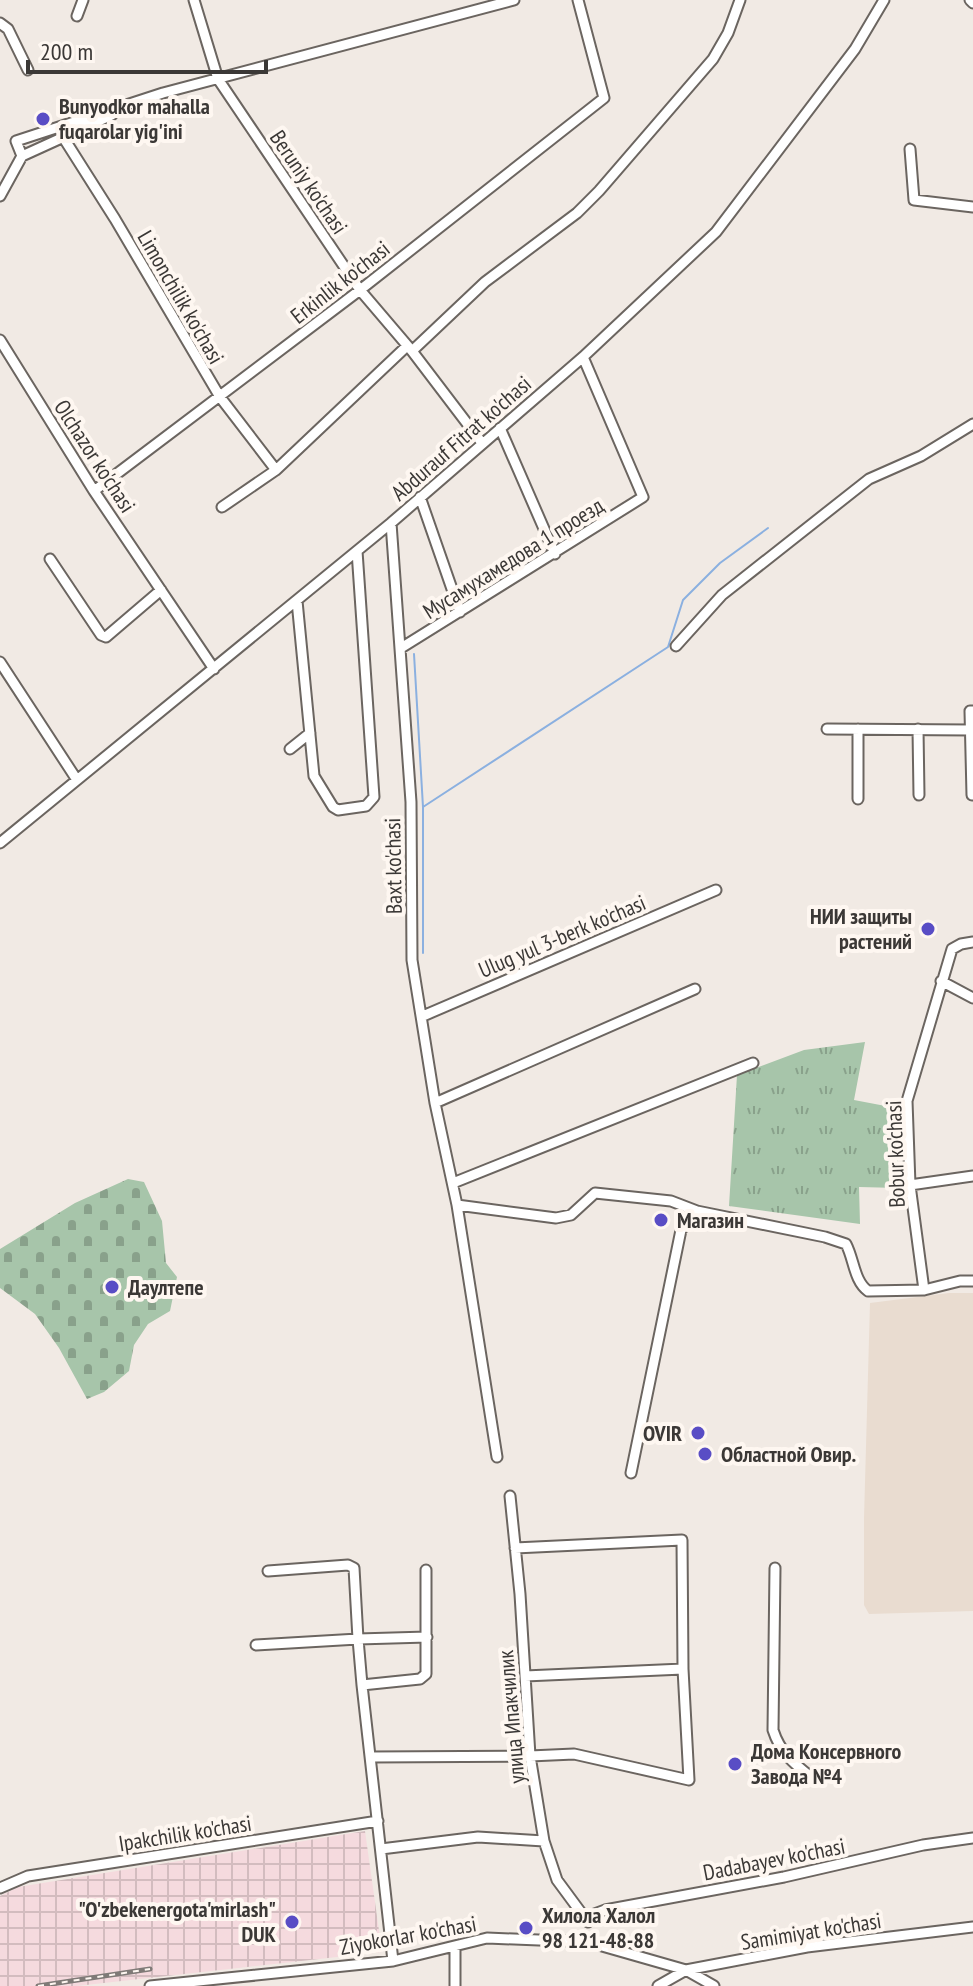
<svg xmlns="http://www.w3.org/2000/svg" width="973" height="1986" font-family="'PT Sans Narrow',sans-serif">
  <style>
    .built { fill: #e9dcd0 }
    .industrial { fill: url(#industrial-grid) }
    .grass { fill: url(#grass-tufts) }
    .cemetery { fill: url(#cemetery-stones) }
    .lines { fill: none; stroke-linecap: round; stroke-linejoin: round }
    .stream { stroke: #8bb0e0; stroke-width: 2 }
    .minor-casing { stroke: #6b6560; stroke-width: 13 }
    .minor { stroke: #fff; stroke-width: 9 }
    .rail-casing { stroke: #7f7a77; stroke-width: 5 }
    .rail { stroke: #fef7f1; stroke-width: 2; stroke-dasharray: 6; stroke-linecap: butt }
    .poi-dot { fill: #594dc5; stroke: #fef7f1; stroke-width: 3 }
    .labels { text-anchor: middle; stroke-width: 8; stroke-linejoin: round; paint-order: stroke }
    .poi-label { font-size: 22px; font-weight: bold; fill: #3b3836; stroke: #fef7f1; text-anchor: start }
    .street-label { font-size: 22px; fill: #3b3836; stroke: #fef7f1 }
  </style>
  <defs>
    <pattern id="industrial-grid" width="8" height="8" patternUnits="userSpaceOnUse" patternTransform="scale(2)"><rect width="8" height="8" fill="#f5dade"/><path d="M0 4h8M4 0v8" fill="none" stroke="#d3bcbf"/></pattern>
    <pattern id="grass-tufts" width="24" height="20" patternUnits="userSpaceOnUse" patternTransform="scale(2)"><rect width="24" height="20" fill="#a7c5aa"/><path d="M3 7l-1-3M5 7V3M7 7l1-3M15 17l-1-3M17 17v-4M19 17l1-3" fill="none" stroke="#89a18b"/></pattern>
    <pattern id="cemetery-stones" width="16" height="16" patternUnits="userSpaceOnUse" patternTransform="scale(2)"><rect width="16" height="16" fill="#a7c5aa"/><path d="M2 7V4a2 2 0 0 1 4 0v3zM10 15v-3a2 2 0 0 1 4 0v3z" fill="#89a18b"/></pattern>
  </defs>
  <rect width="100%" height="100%" fill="#f1eae4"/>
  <path class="built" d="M949,1293H973V1611L869,1614L864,1605V1518L870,1303Z"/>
  <path class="industrial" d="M365,1831L382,1952L77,1986H0V1896L18,1887Z"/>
  <path class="grass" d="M865,1042L854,1100L896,1108L899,1188L859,1187L860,1224L729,1206L737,1075L804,1050Z"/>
  <path class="cemetery" d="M128,1179L144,1182L162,1221L166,1263L177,1277L170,1311L148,1324L134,1345L129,1371L104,1392L87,1399L59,1348L35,1314L0,1288V1249L75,1203Z"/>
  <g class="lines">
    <path class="stream" d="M414,654L423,807V953
      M423,807L668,647L683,600L720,563L768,528"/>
    <defs>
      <path id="minor" d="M194,0L218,79L360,290L412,351L482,443
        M970,0L973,3
        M77,16L83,0
        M0,23L8,29L28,70
        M63,137L115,219L220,397L276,470
        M910,149L914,200L973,207
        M22,156L16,141L163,93L514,0
        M0,196L22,156L112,115
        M0,340L94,491L214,669
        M412,351L485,282L577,213L599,191L713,59L728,33L740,0
        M500,428L555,554
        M94,491L360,290L604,98L578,0
        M420,497L460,612
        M222,507L276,470L407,346
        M391,523L411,802L412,960L435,1103L457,1205L497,1457
        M50,559L101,635L106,637L161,590
        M297,601L314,776L333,807L338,810L366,806L374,797L357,551
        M676,646L722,595L869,479L921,456L973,424
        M401,648L643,497L583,357
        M0,662L77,780
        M827,729L971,730
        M918,729L919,795
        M290,749L310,733
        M972,795L970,711H973
        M858,799V729
        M0,843L391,523L583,357L716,232L855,49L884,0
        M941,981L973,998
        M423,1016L716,890
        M435,1103L695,989
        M453,1183L753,1063
        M910,1185L973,1176
        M457,1205L556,1218L571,1215L595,1193L671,1201L697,1211L825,1237L846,1244C854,1259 854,1281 868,1291L924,1290L960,1281H973
        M924,1290L910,1185L907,1101L952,949L961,944L973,942
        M631,1473L681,1230L697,1211
        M510,1496L520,1594L530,1756L544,1841L557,1880L588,1922
        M775,1568L773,1730C780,1752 793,1763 811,1777
        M268,1571L348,1565L354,1568L358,1639L427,1637
        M256,1645L358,1639L362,1685
        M525,1676L683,1669
        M371,1757L530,1756L574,1754L689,1780L683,1669L682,1540L515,1548
        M381,1849L478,1837L544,1841
        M0,1888L28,1876L378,1821
        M588,1922L589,1916L605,1910L784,1877L923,1845L973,1838
        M393,1961L362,1685L420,1679L426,1674V1570
        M150,1986L393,1961L487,1938L588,1942L686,1970L714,1986
        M455,1986V1946
        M658,1986L686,1970L807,1947L973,1927"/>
    </defs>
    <use href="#minor" class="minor-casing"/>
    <use href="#minor" class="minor"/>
    <defs>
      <path id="rail" d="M38,1986L150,1969"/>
    </defs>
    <use href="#rail" class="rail-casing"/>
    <use href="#rail" class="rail"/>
  </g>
  <g class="poi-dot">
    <circle cx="43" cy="119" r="8"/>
    <circle cx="928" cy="929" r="8"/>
    <circle cx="661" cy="1220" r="8"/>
    <circle cx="112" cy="1287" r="8"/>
    <circle cx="698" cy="1433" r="8"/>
    <circle cx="705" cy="1454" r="8"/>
    <circle cx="735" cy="1764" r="8"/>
    <circle cx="292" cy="1922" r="8"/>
    <circle cx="526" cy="1928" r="8"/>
  </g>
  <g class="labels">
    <g class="poi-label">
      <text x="59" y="114">Bunyodkor mahalla<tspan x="59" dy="25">fuqarolar yig'ini</tspan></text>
      <text x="912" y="924" text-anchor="end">НИИ защиты<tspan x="912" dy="25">растений</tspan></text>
      <text x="677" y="1228">Магазин</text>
      <text x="128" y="1295">Даултепе</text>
      <text x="682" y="1441" text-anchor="end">OVIR</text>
      <text x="721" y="1462">Областной Овир.</text>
      <text x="751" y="1759">Дома Консервного<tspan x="751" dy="25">Завода №4</tspan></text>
      <text x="276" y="1917" text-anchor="end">"O'zbekenergota'mirlash"<tspan x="276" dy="25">DUK</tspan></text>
      <text x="542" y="1923">Хилола Халол<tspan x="542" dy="25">98 121-48-88</tspan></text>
    </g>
    <g class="street-label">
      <text transform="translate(309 182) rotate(56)" y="8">Beruniy ko'chasi</text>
      <text transform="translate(340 282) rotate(-38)" y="8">Erkinlik ko'chasi</text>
      <text transform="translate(181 297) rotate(60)" y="8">Limonchilik ko'chasi</text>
      <text transform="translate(461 438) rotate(-41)" y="8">Abdurauf Fitrat ko'chasi</text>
      <text transform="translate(95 456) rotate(57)" y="8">Olchazor ko'chasi</text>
      <text transform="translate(513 558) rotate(-32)" y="8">Мусамухамедова 1 проезд</text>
      <text transform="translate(393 866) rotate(-91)" y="8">Baxt ko'chasi</text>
      <text transform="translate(562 936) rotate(-23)" y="8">Ulug yul 3-berk ko'chasi</text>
      <text transform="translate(895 1154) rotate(-92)" y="8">Bobur ko'chasi</text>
      <text transform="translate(511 1717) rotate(-95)" y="8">улица Ипакчилик</text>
      <text transform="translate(185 1833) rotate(-9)" y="8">Ipakchilik ko'chasi</text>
      <text transform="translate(774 1859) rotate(-11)" y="8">Dadabayev ko'chasi</text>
      <text transform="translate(811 1931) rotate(-9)" y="8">Samimiyat ko'chasi</text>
      <text transform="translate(408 1935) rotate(-10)" y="8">Ziyokorlar ko'chasi</text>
    </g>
  </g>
  <path d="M28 60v12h238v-12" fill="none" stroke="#3b3836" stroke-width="4"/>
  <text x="40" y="60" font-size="24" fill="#3b3836" stroke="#fef7f1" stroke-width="6" paint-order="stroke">200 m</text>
</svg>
